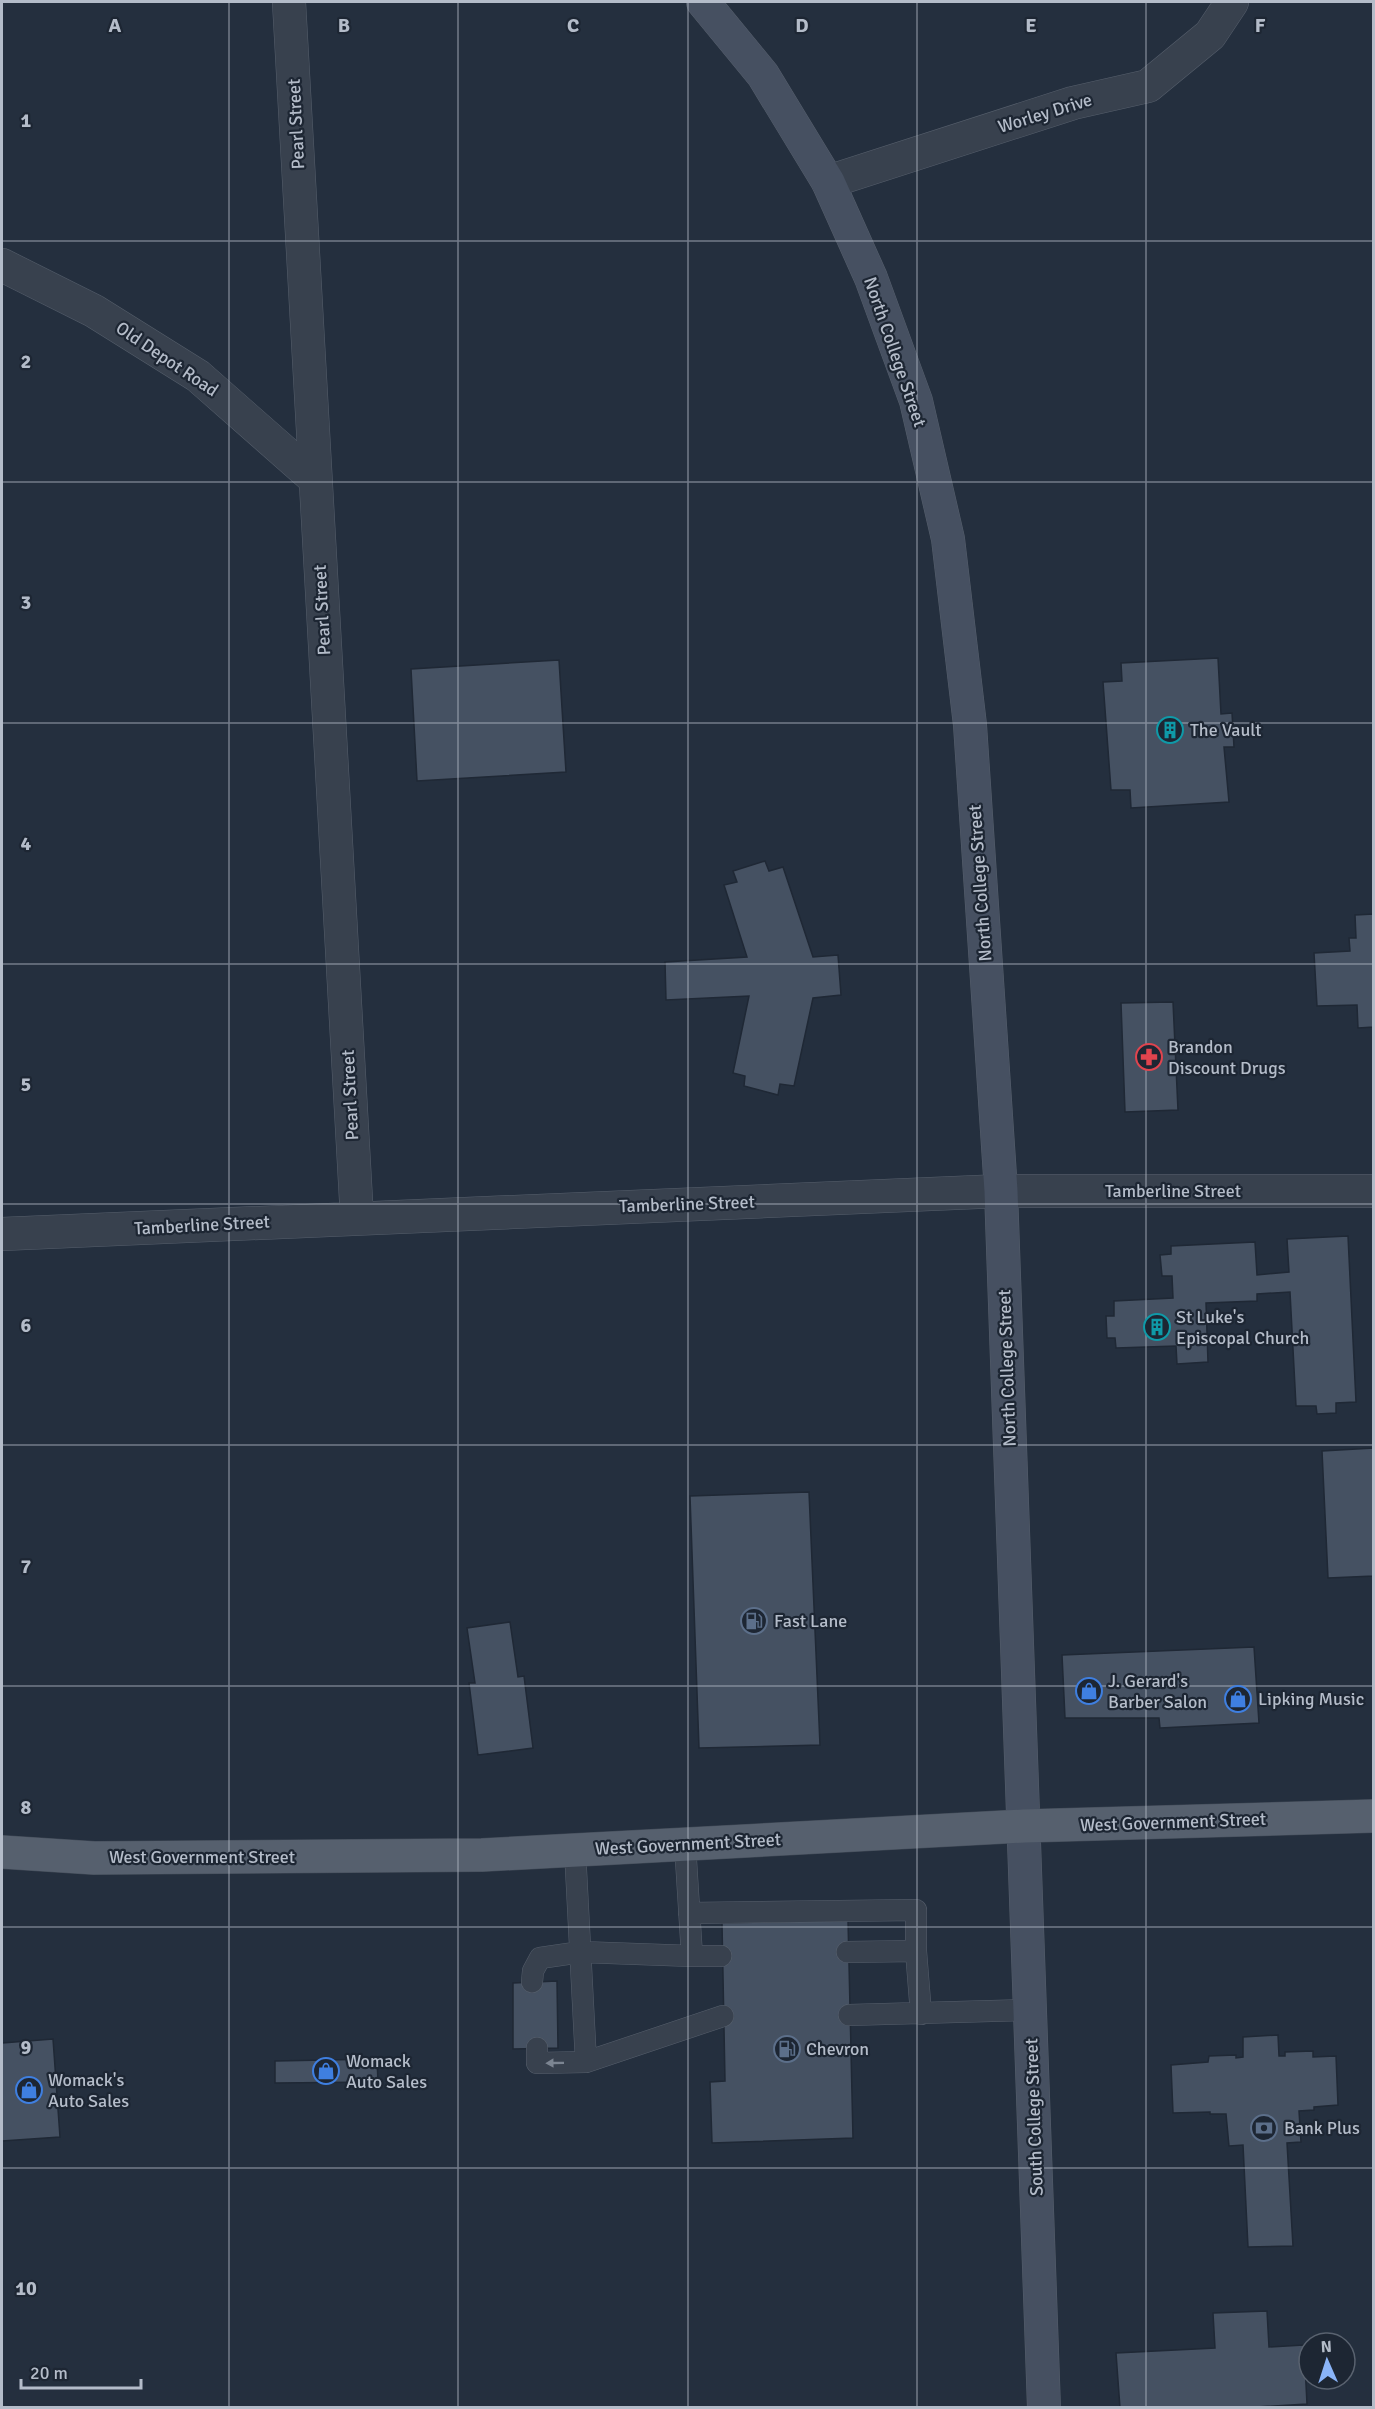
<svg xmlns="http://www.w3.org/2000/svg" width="1375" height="2409" font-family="Signika,sans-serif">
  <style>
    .building { fill: #455162; stroke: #1f2835; stroke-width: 1.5 }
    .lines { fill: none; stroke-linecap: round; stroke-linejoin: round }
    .lane-casing { stroke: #565f6c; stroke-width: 22 }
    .street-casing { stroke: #565f6c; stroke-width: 34 }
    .secondary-casing { stroke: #565f6c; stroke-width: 34 }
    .primary-casing { stroke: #414a57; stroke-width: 34 }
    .lane { stroke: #38414e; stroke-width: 21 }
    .street { stroke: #38414e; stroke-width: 33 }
    .secondary { stroke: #465061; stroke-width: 33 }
    .primary { stroke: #56606e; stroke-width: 33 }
    .oneway { fill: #7c8592 }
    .grid { fill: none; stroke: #b4bcc9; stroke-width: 1.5; stroke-opacity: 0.55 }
    .labels { text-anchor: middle; stroke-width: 4.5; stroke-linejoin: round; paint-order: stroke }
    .street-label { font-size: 18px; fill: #b4bcc9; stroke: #1d2633 }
    .poi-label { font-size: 18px; fill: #b4bcc9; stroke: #1d2633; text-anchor: start }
    .grid-label { font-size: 20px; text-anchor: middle; font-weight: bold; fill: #b4bcc9; stroke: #1d2633; stroke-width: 4.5; stroke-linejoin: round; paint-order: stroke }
  </style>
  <rect width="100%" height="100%" fill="#242f3e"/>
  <path class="building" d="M1218,658L1221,714L1232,713L1234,747H1224L1229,802L1131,808L1130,790H1111L1103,682L1122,681L1121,663Z
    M559,660L566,772L417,781L411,669Z
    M765,861L769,871L783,867L813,957L838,955L841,995L813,998L794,1086L780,1084L778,1095L744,1086L745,1076L733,1073L749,996L666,1000L665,962L747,957L724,885L737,882L733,871Z
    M1374,914V1027L1358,1028L1357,1005L1317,1006L1314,953L1350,951L1349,938H1356L1355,915Z
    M1173,1002L1178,1110L1125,1112L1121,1003Z
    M1348,1236L1356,1402L1336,1403V1413L1317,1414L1316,1406H1296L1290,1292L1257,1294V1301L1206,1303L1208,1362L1177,1364L1176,1346L1116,1348L1115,1338H1107L1106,1316H1114V1301L1173,1298L1172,1276H1162L1160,1255L1171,1254V1246L1255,1242L1257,1275L1289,1272L1287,1239Z
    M1374,1448V1576L1328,1578L1322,1451Z
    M809,1492L820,1745L699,1748L690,1496Z
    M510,1622L518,1677L524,1676L533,1748L478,1755L469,1683H475L467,1628Z
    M1254,1647L1259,1723L1160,1728L1159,1718H1065L1062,1655Z
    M848,1920L853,2138L712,2143L710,2082L725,2081L722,1923Z
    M557,1981L558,2048L513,2049V1983Z
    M1278,2035L1279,2056H1285V2052L1313,2051V2057L1336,2056L1338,2105L1314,2107V2110L1299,2111L1301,2142L1287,2143L1293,2246L1248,2247L1243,2145L1229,2146L1226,2114H1210V2112L1173,2113L1171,2065L1208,2062L1209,2056L1236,2055V2058L1243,2057V2037Z
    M53,2039L60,2137L2,2141V2043Z
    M377,2059L378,2082L275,2083V2061Z
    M1267,2311L1269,2347L1304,2345L1307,2404L1240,2408H1120L1116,2353L1215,2348L1213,2313Z"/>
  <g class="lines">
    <defs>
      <path id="lane" d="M685,1844L692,1956H721
        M575,1850L586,2062L723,2016
        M689,1913L916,1910V1951
        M847,1952L916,1951L921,2014
        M532,1982L533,1971L540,1958L581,1952L692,1956
        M849,2015L1030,2010
        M537,2048V2063L586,2062"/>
      <path id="street" d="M289,2L357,1218
        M828,182L1073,103L1148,86L1210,35L1232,2
        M2,265L94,311L198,376L315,479
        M2,1234L1001,1191H1374"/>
      <path id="secondary" d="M703,2L763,75L828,182L871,278L916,401L948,539L970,725L1001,1191L1044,2408"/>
      <path id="primary" d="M2,1852L94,1858L482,1855L1024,1826L1374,1816"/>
    </defs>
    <use href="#lane" class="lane-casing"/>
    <use href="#street" class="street-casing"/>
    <use href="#secondary" class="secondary-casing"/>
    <use href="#primary" class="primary-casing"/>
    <use href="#lane" class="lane"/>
    <use href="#street" class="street"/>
    <use href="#secondary" class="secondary"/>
    <use href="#primary" class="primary"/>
  </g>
  <defs><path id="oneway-solid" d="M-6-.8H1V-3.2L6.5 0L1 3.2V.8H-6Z" transform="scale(1.5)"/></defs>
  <use class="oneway" href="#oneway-solid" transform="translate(555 2063) rotate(179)"/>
  <path class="grid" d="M229,2V2408M458,2V2408M688,2V2408M917,2V2408M1146,2V2408M2,241H1374M2,482H1374M2,723H1374M2,964H1374M2,1204H1374M2,1445H1374M2,1686H1374M2,1927H1374M2,2168H1374"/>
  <defs>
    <symbol id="building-ring" viewBox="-11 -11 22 22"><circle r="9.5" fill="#1d2633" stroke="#0f9aa8" stroke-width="1.5"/><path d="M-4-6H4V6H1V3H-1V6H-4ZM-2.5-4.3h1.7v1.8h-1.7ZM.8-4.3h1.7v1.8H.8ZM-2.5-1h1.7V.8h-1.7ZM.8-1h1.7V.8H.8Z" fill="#0f9aa8"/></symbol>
    <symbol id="pharmacy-ring" viewBox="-11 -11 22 22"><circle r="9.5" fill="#1d2633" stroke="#e0444e" stroke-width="1.5"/><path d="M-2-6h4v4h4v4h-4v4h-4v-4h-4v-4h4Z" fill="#e0444e"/></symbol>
    <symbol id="fuel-ring" viewBox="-11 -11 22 22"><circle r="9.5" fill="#1d2633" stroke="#5c6f8a" stroke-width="1.5"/><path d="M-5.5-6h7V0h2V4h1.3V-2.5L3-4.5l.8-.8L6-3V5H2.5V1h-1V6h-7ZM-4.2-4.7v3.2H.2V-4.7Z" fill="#5c6f8a"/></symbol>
    <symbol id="shop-ring" viewBox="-11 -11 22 22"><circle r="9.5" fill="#1d2633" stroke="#3f7fe0" stroke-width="1.5"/><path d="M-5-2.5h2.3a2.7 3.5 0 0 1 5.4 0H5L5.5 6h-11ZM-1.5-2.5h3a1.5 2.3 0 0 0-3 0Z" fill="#3f7fe0"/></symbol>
    <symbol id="bank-ring" viewBox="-11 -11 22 22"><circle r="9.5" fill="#1d2633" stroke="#5c6f8a" stroke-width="1.5"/><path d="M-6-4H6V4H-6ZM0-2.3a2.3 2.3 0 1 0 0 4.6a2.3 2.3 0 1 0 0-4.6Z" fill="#5c6f8a"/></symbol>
  </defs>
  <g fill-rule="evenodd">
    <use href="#building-ring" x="1155" y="715" width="30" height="30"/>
    <use href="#pharmacy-ring" x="1134" y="1042" width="30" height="30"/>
    <use href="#building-ring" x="1142" y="1312" width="30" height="30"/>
    <use href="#fuel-ring" x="739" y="1606" width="30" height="30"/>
    <use href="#shop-ring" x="1074" y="1676" width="30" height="30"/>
    <use href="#shop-ring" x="1223" y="1684" width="30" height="30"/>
    <use href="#fuel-ring" x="772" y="2034" width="30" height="30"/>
    <use href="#shop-ring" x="311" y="2056" width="30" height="30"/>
    <use href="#shop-ring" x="14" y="2075" width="30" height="30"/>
    <use href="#bank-ring" x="1249" y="2113" width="30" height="30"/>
  </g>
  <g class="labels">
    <g class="street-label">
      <text transform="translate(1045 113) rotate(-17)" y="6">Worley Drive</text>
      <text transform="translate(296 124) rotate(-93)" y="6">Pearl Street</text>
      <text transform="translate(895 352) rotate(71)" y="6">North College Street</text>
      <text transform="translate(167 359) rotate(34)" y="6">Old Depot Road</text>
      <text transform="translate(322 610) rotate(-93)" y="6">Pearl Street</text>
      <text transform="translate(980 883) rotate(-94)" y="6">North College Street</text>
      <text transform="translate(350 1095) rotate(-93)" y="6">Pearl Street</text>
      <text x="1173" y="1197">Tamberline Street</text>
      <text transform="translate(687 1204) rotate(-2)" y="6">Tamberline Street</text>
      <text transform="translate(202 1225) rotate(-3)" y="6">Tamberline Street</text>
      <text transform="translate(1007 1368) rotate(-92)" y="6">North College Street</text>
      <text transform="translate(1173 1822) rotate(-2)" y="6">West Government Street</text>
      <text transform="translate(688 1844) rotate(-3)" y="6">West Government Street</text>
      <text x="202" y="1863">West Government Street</text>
      <text transform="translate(1034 2117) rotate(-92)" y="6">South College Street</text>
    </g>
    <g class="poi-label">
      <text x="1190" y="736">The Vault</text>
      <text x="1168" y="1053">Brandon<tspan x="1168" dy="21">Discount Drugs</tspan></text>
      <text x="1176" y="1323">St Luke's<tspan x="1176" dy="21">Episcopal Church</tspan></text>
      <text x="774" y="1627">Fast Lane</text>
      <text x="1108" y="1687">J. Gerard's<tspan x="1108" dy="21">Barber Salon</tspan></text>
      <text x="1258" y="1705">Lipking Music</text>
      <text x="806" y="2055">Chevron</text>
      <text x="346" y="2067">Womack<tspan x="346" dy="21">Auto Sales</tspan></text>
      <text x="48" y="2086">Womack's<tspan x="48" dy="21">Auto Sales</tspan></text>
      <text x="1284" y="2134">Bank Plus</text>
    </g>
  </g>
  <g class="grid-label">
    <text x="115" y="32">A</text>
    <text x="344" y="32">B</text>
    <text x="573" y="32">C</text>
    <text x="802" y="32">D</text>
    <text x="1031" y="32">E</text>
    <text x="1260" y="32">F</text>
    <text x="26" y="127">1</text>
    <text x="26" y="368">2</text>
    <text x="26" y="609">3</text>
    <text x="26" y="850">4</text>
    <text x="26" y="1091">5</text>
    <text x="26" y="1332">6</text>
    <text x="26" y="1573">7</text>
    <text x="26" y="1814">8</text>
    <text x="26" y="2054">9</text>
    <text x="26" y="2295">10</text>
  </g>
  <rect width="1375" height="2409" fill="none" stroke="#b4bcc9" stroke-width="6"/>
  <g transform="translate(1327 2361) rotate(357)"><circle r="28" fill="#1d2633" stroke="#59626f" stroke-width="1.5"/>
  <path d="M0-4.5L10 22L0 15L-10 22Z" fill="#8ab4f8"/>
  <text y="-9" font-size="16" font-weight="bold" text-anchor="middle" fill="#b4bcc9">N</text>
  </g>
  <path d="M21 2379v9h120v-9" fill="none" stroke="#b4bcc9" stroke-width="3"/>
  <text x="30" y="2379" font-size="18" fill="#b4bcc9" stroke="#1d2633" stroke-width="4.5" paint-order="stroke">20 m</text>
</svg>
